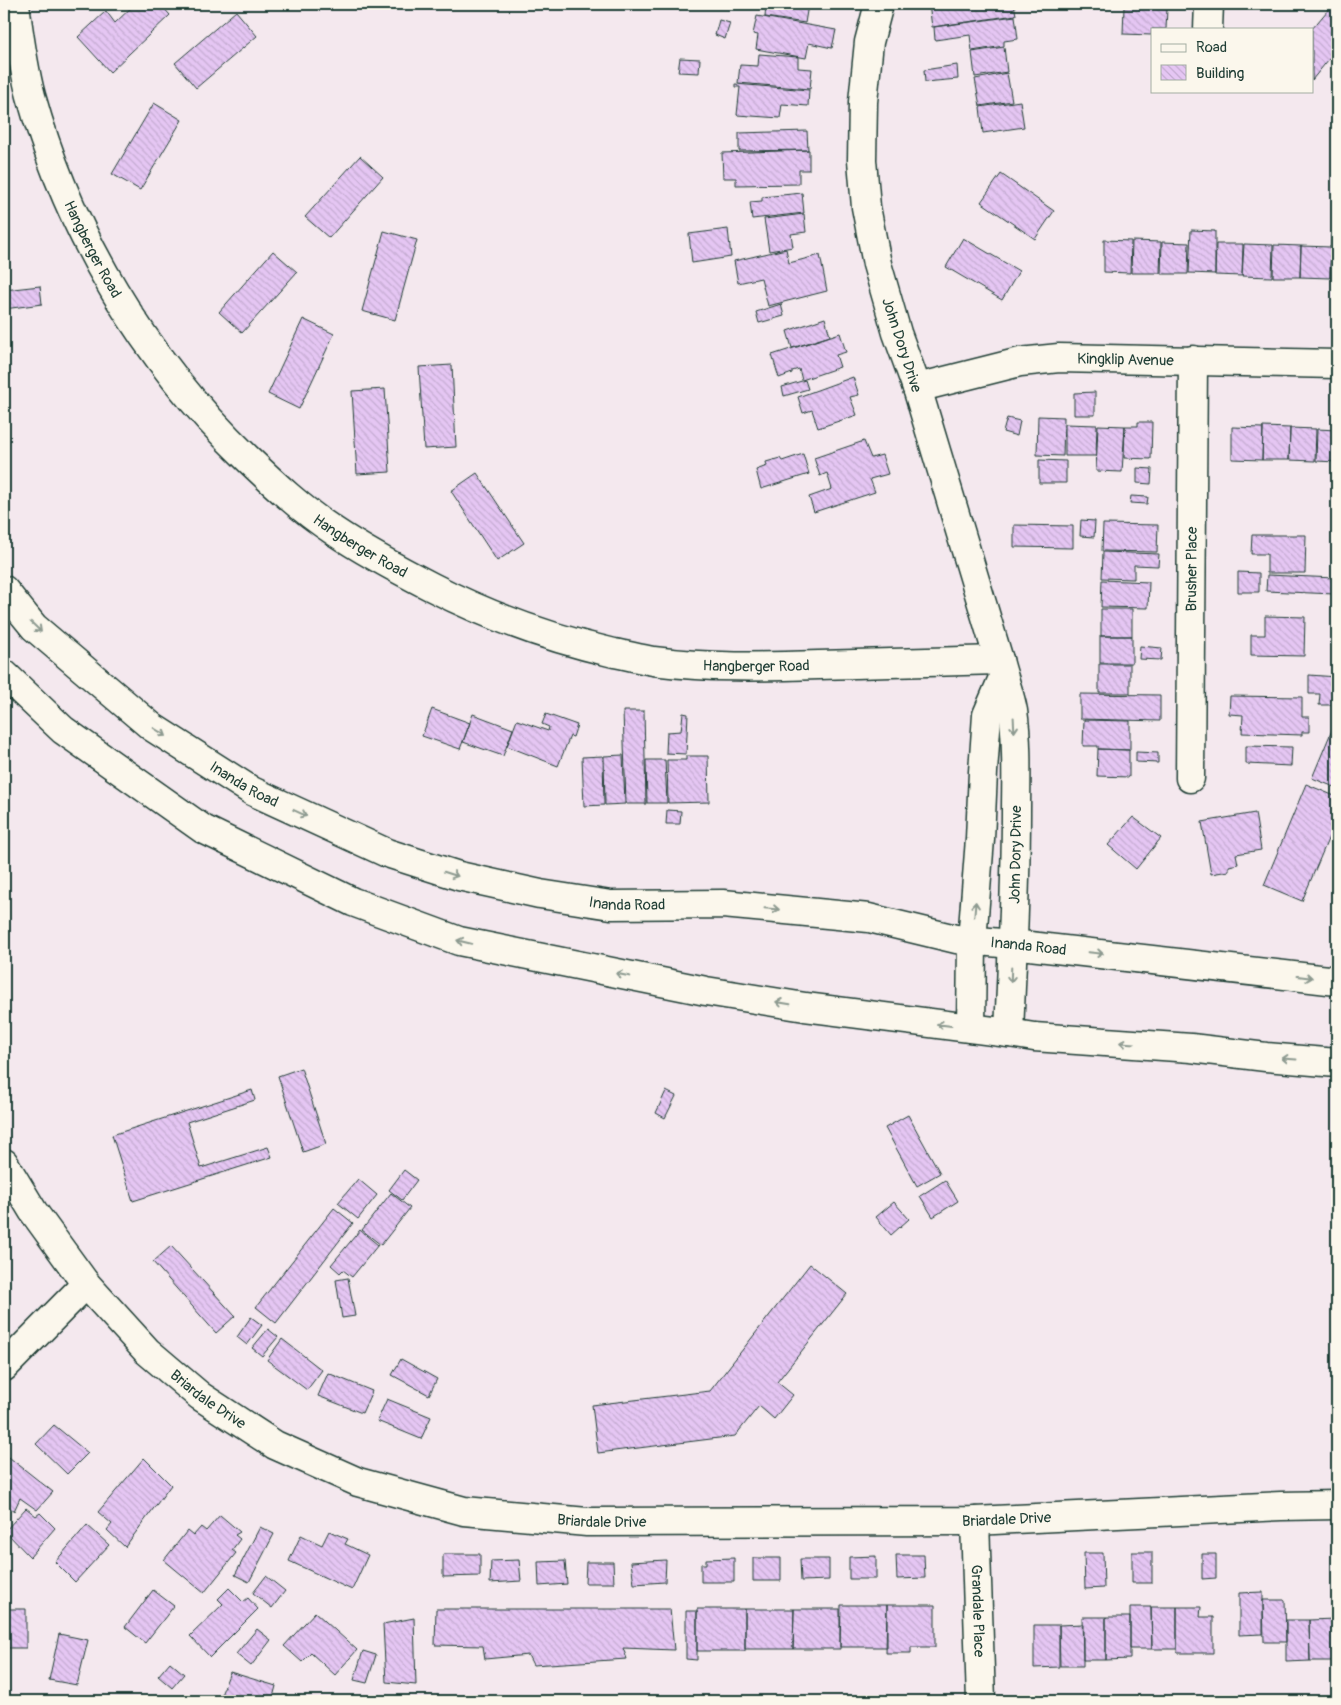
<svg xmlns="http://www.w3.org/2000/svg" width="1341" height="1705" font-family="Pangolin,sans-serif">
  <style>
    .building { fill: url(#building-back-hatch); stroke: #1f3d34 }
    .lines { fill: none; stroke-linecap: round; stroke-linejoin: round }
    .minor-casing { stroke: #1f3d34; stroke-width: 31 }
    .tertiary-casing { stroke: #1f3d34; stroke-width: 31 }
    .secondary-casing { stroke: #1f3d34; stroke-width: 31 }
    .minor { stroke: #fbf7ec; stroke-width: 28 }
    .tertiary { stroke: #fbf7ec; stroke-width: 28 }
    .secondary { stroke: #fbf7ec; stroke-width: 28 }
    .oneway { stroke: #8d9a90 }
    .labels { text-anchor: middle; stroke-width: 4.5; stroke-linejoin: round; paint-order: stroke }
    .street-label { font-size: 15px; fill: #1f3d34; stroke: #fbf7ec }
  </style>
  <defs>
    <pattern id="building-back-hatch" width="6" height="6" patternUnits="userSpaceOnUse" patternTransform="scale(1.25)"><rect width="6" height="6" fill="#e5c6f3"/><path d="M-1 5l2 2M0 0l6 6M5-1l2 2" fill="none" stroke="#c4abd1"/></pattern>
  </defs>
  <rect width="100%" height="100%" fill="#f4e8ee"/>
  <filter id="ink" filterUnits="userSpaceOnUse"><feTurbulence type="fractalNoise" baseFrequency=".02" numOctaves="2"/><feDisplacementMap in="SourceGraphic" scale="10" xChannelSelector="R" yChannelSelector="G"/><feConvolveMatrix kernelMatrix="1 2 1 2 8 2 1 2 1" color-interpolation-filters="sRGB"/></filter>
  <g filter="url(#ink)">
    <path class="building" d="M135,4H160L170,15L110,72L78,37L106,11L115,23Z
      M766,4L808,5L805,23L765,17Z
      M929,4H1014L1016,15L932,27Z
      M1124,4H1189V8L1124,6Z
      M1333,4H1337V49L1312,80V29Z
      M1124,7L1167,9L1166,29H1152V35L1123,34Z
      M236,11L257,36L196,88L175,63Z
      M757,16L836,30L832,48L809,43L806,58L756,49L758,35L753,34Z
      M1015,16L1018,39L1004,41V46L972,51L970,35L935,40L934,27Z
      M719,20L730,23L725,39L715,35Z
      M1004,47L1007,72L975,77L972,52Z
      M759,54L798,57V68L812,69L810,89L738,83L740,65L758,66Z
      M680,58L700,59L699,73L678,72Z
      M957,65L958,79L925,82L924,70Z
      M1007,73L1012,101L980,106L975,79Z
      M735,84L809,90L808,106L782,104L780,118L737,115L740,87H735Z
      M1020,101L1024,127L983,133L980,107Z
      M154,103L182,120L140,190L112,174Z
      M807,131L808,150L739,151V133Z
      M809,150V170H799V184L736,185V178H723L722,153Z
      M360,156L383,177L329,238L305,217Z
      M1001,174L1054,211L1035,239L981,202Z
      M802,193L804,213L752,219L750,202L762,201V197Z
      M804,214L806,232L791,234L793,247L769,251L764,219Z
      M728,229L731,257L692,263L689,234Z
      M1191,230L1215,231V274L1189,273Z
      M384,231L417,240L395,320L362,311Z
      M1331,236H1337V279L1330,278Z
      M963,238L1019,271L1002,300L946,267Z
      M1104,240L1131,241L1130,273L1104,272Z
      M1132,241L1161,242L1160,273H1131Z
      M1162,242L1189,243L1188,274H1161Z
      M1216,244H1243L1242,276L1215,275Z
      M1244,244L1273,245L1272,277L1242,276Z
      M1274,245L1301,246L1300,277H1273Z
      M1301,246L1331,247L1330,278L1300,277Z
      M786,249L789,263L820,255L827,291L768,306L761,278L738,283L734,261Z
      M273,251L297,272L242,333L219,312Z
      M40,286L42,304L4,309V290Z
      M781,304L784,316L759,323L756,312Z
      M825,318L830,336L792,348L787,331Z
      M303,319L334,334L299,409L268,394Z
      M840,333L846,352L836,355L840,367L802,380L799,369L792,371V373L779,378L772,355Z
      M452,365L456,447L424,449L419,367Z
      M853,377L859,395L850,397L857,415L818,428L812,410L803,413L798,397Z
      M805,380L808,389L784,396L782,387Z
      M385,389L390,472L357,474L352,391Z
      M1095,392V415H1074V393Z
      M1038,416L1064,417L1063,456L1037,455Z
      M1007,418L1020,421L1017,436L1003,432Z
      M1138,422H1152L1151,459L1124,458L1125,426H1138Z
      M1065,424L1097,425L1096,456H1065Z
      M1098,425L1125,426L1122,472L1096,471Z
      M1232,427L1263,428L1262,460L1232,459Z
      M1263,427L1290,428L1289,460H1262Z
      M1290,428L1316,429L1315,461L1289,460Z
      M1317,429L1337,430V462L1316,461Z
      M864,441L871,458L882,455L888,474L870,479L875,492L814,512L809,497L832,489L827,473L820,476L814,458Z
      M803,454L809,474L761,489L756,470L767,466L766,462L780,458L782,461Z
      M1039,460L1066,461V483H1039Z
      M1137,468L1152,469L1151,484L1137,483Z
      M477,473L524,543L497,561L451,491Z
      M1131,496L1148,497L1147,504L1130,503Z
      M1081,520L1095,521L1094,537L1080,536Z
      M1103,524L1158,525L1157,552L1102,551Z
      M1014,525L1073,526V548L1014,547Z
      M1252,535H1306L1305,573H1267V554H1251Z
      M1103,552L1159,554L1158,566L1134,565V579L1102,578Z
      M1238,572L1259,573V592H1238Z
      M1267,575L1335,578L1334,594L1266,591Z
      M1102,580L1149,582L1148,608L1101,607Z
      M1101,609H1132V636H1101Z
      M1265,616L1305,617L1304,656L1251,655V635H1265Z
      M1100,636H1132V663H1100Z
      M1140,646L1162,648L1161,660L1139,659Z
      M1099,664H1130V693H1099Z
      M1309,675L1337,677V705H1319L1320,694H1309Z
      M1080,694L1160,695V721L1080,719Z
      M1230,696L1302,697V717H1309V732H1302V735L1242,733L1243,715L1229,714Z
      M432,709L470,723L460,749L422,736Z
      M623,711H644L646,804H626Z
      M683,713L688,714L686,754L666,753L667,732L681,731Z
      M473,714L513,729L503,756L463,742Z
      M546,714L577,725L573,737L570,736L558,766L507,746L517,720L548,731L549,727L542,724Z
      M1337,718V788L1312,778Z
      M1084,720L1130,721V750L1098,749V746H1083Z
      M1246,746L1292,747L1291,766L1246,764Z
      M1098,749L1129,750V777L1097,776Z
      M1136,752L1158,753V763L1136,762Z
      M623,755L625,804L605,805L604,756Z
      M603,756L604,805L584,806L582,757Z
      M686,756H708L709,802L668,803L667,760H686Z
      M646,760H665L667,803H647Z
      M1306,784L1337,797V818L1302,901L1264,885Z
      M667,810L681,811L680,824H666Z
      M1255,813L1261,850L1236,854L1238,864L1229,866V871L1211,874L1202,822Z
      M1133,817L1161,838L1136,869L1108,845Z
      M301,1068L326,1144L303,1152L278,1076Z
      M252,1090L255,1100L187,1122L201,1168L268,1147L272,1157L133,1201L112,1135Z
      M666,1091L676,1096L665,1118L656,1113Z
      M908,1115L940,1173L917,1186L885,1128Z
      M404,1170L417,1180L402,1200L389,1190Z
      M358,1179L377,1195L358,1219L338,1203Z
      M945,1180L958,1201L933,1217L920,1196Z
      M391,1193L410,1208L381,1245L362,1230Z
      M894,1202L909,1219L891,1235L876,1217Z
      M334,1208L353,1223L276,1323L256,1307Z
      M360,1230L378,1245L352,1277L343,1270L340,1273L331,1265Z
      M171,1246L235,1316L216,1333L153,1262Z
      M810,1264L847,1294L777,1382L793,1395L774,1419L759,1406L735,1436L598,1453L592,1405L710,1391Z
      M348,1278L355,1316L342,1318L336,1280Z
      M251,1317L262,1325L247,1345L237,1337Z
      M268,1329L278,1337L262,1356L252,1348Z
      M282,1339L322,1370L307,1390L267,1360Z
      M401,1359L437,1379L429,1395L392,1375Z
      M328,1373L372,1391L362,1413L318,1396Z
      M387,1399L431,1417L421,1439L377,1421Z
      M54,1425L88,1453L67,1474L36,1444Z
      M5,1454L53,1492L37,1510L20,1498L14,1511L4,1503Z
      M144,1458L171,1485L125,1547L107,1530L112,1524L98,1512Z
      M26,1508L36,1516L40,1513L55,1528L30,1557L5,1531Z
      M220,1515L240,1532L235,1535L240,1539L232,1550L236,1553L204,1593L164,1560L187,1531L193,1536L201,1527L206,1531Z
      M87,1525L109,1545L75,1582L55,1562Z
      M260,1527L274,1534L249,1582L235,1575Z
      M329,1531L348,1539L345,1544L368,1555L352,1590L289,1561L301,1535L322,1545Z
      M1132,1552H1152V1583H1132Z
      M1084,1553H1103L1104,1588L1085,1589Z
      M443,1554H480V1576L443,1577Z
      M1202,1554H1216V1578L1202,1579Z
      M896,1555H924L925,1578L897,1579Z
      M876,1556V1579H849V1557Z
      M734,1558V1582H701V1564H706V1559Z
      M753,1558H781V1581H753Z
      M800,1559H829V1580L801,1581Z
      M519,1560L521,1581L490,1583L491,1561Z
      M666,1560L665,1582L634,1584L631,1562Z
      M565,1561L567,1584L539,1586L538,1562Z
      M586,1562H613L614,1583H585Z
      M1334,1575H1337V1599H1334Z
      M266,1576L285,1591L272,1608L253,1593Z
      M229,1588L243,1602L248,1598L258,1609L210,1657L190,1636L223,1604L218,1599Z
      M153,1590L174,1606L145,1643L125,1627Z
      M1263,1592V1634L1239,1635V1593Z
      M1263,1600H1285L1286,1642H1264Z
      M841,1605H887V1647H840Z
      M887,1605H935V1647H911V1653H886Z
      M1130,1607H1151L1152,1649H1130Z
      M1151,1607H1177V1649H1152Z
      M1177,1607H1201L1200,1617H1213V1653H1177Z
      M4,1609H26V1648H4Z
      M436,1609H670L674,1650L623,1648L627,1659L533,1665L528,1655L485,1659L483,1646L435,1645Z
      M697,1609H745V1651H697Z
      M745,1609H794L793,1649H745Z
      M794,1609H840V1649H793Z
      M1334,1609H1337V1651H1335Z
      M686,1611H697V1660L686,1659Z
      M315,1612L357,1650L335,1675L311,1653L302,1662L284,1646Z
      M1082,1617H1106V1660H1083Z
      M1106,1617H1130V1659L1106,1660Z
      M414,1618L416,1685L386,1682L383,1624Z
      M1335,1619V1661H1310L1309,1620Z
      M1286,1620H1309L1310,1661L1286,1662Z
      M1083,1624V1666H1060L1059,1625Z
      M1034,1625H1059V1667L1034,1668Z
      M257,1629L271,1640L251,1666L236,1654Z
      M59,1634L88,1640L77,1685L49,1680Z
      M363,1651L376,1655L367,1683L354,1680Z
      M170,1662L184,1674L172,1688L158,1676Z
      M230,1672L276,1686L272,1701H257L251,1699L250,1701H236L221,1695Z
      M783,1698V1701H725V1699Z"/>
    <g class="lines">
      <defs>
        <g id="minor">
          <path id="s1" d="M15,4C19,34 23,66 31,96C69,233 144,359 247,458C274,484 302,510 334,531C365,552 399,570 432,587C490,617 550,638 614,653C626,655 640,659 653,661C708,668 764,667 819,665C879,663 939,662 999,660"/>
          <path d="M1208,29L1209,4"/>
          <path id="s2" d="M917,388L1020,362L1059,358L1337,364"/>
          <path id="s3" d="M1190,778L1193,360"/>
          <path d="M4,1367L86,1284"/>
          <path id="s4" d="M975,1521L981,1701"/>
        </g>
        <g id="tertiary">
          <path id="s5" d="M4,674L63,730L203,829L353,902L459,941L706,991L805,1007L1009,1033C1012,960 1016,887 1016,814C1016,780 1018,745 1013,711C1010,694 1003,677 999,660L917,388L897,333L877,264L866,207L862,160L863,102L869,42L879,4"/>
          <path d="M971,1028L972,941L980,839L983,772L987,715L1003,678"/>
          <path id="s6" d="M4,1163L33,1211L86,1284L147,1351L200,1396L275,1445L358,1482L464,1511L587,1522L975,1521L1281,1506L1337,1505"/>
        </g>
        <g id="secondary">
          <path id="s7" d="M4,590L34,627L152,727L252,791L387,853L459,876L540,894L611,905L723,904L869,918L956,939L1012,944L1337,981"/>
          <path d="M1009,1033L1034,1037L1191,1048L1266,1057L1337,1063"/>
        </g>
      </defs>
      <use href="#minor" class="minor-casing"/>
      <use href="#tertiary" class="tertiary-casing"/>
      <use href="#secondary" class="secondary-casing"/>
      <use href="#minor" class="minor"/>
      <use href="#tertiary" class="tertiary"/>
      <use href="#secondary" class="secondary"/>
    </g>
    <defs><path id="oneway-shaft" d="M-6 0H5M1.5-3L5.5 0L1.5 3" fill="none" stroke-width="1.6" stroke-linecap="round" stroke-linejoin="round" transform="scale(1.25)"/></defs>
    <g class="oneway">
      <use href="#oneway-shaft" transform="translate(36 627) rotate(44)"/>
      <use href="#oneway-shaft" transform="translate(1014 725) rotate(87)"/>
      <use href="#oneway-shaft" transform="translate(160 732) rotate(32)"/>
      <use href="#oneway-shaft" transform="translate(300 813) rotate(25)"/>
      <use href="#oneway-shaft" transform="translate(451 874) rotate(18)"/>
      <use href="#oneway-shaft" transform="translate(772 909) rotate(5)"/>
      <use href="#oneway-shaft" transform="translate(975 909) rotate(-85)"/>
      <use href="#oneway-shaft" transform="translate(464 942) rotate(-166)"/>
      <use href="#oneway-shaft" transform="translate(1096 953) rotate(6)"/>
      <use href="#oneway-shaft" transform="translate(623 975) rotate(-169)"/>
      <use href="#oneway-shaft" transform="translate(1011 975) rotate(92)"/>
      <use href="#oneway-shaft" transform="translate(1305 977) rotate(7)"/>
      <use href="#oneway-shaft" transform="translate(783 1003) rotate(-171)"/>
      <use href="#oneway-shaft" transform="translate(944 1025) rotate(-173)"/>
      <use href="#oneway-shaft" transform="translate(1127 1043) rotate(-176)"/>
      <use href="#oneway-shaft" transform="translate(1289 1059) rotate(-176)"/>
    </g>
  </g>
  <g class="labels">
    <g class="street-label">
      <text dy="5" stroke="none"><textPath href="#s1" startOffset="259">Hangberger Road</textPath></text>
      <text transform="translate(902 345) rotate(72)" y="5">John Dory Drive</text>
      <text dy="5" stroke="none"><textPath href="#s2" startOffset="212">Kingklip Avenue</textPath></text>
      <text dy="5" stroke="none"><textPath href="#s1" startOffset="664">Hangberger Road</textPath></text>
      <text dy="5" stroke="none"><textPath href="#s3" startOffset="209">Brusher Place</textPath></text>
      <text dy="5" stroke="none"><textPath href="#s1" startOffset="1084">Hangberger Road</textPath></text>
      <text dy="5" stroke="none"><textPath href="#s7" startOffset="311">Inanda Road</textPath></text>
      <text dy="5" stroke="none"><textPath href="#s5" startOffset="1269">John Dory Drive</textPath></text>
      <text dy="5" stroke="none"><textPath href="#s7" startOffset="716">Inanda Road</textPath></text>
      <text dy="5" stroke="none"><textPath href="#s7" startOffset="1121">Inanda Road</textPath></text>
      <text dy="5" stroke="none"><textPath href="#s6" startOffset="315">Briardale Drive</textPath></text>
      <text dy="5" stroke="none"><textPath href="#s6" startOffset="1140">Briardale Drive</textPath></text>
      <text dy="5" stroke="none"><textPath href="#s6" startOffset="735">Briardale Drive</textPath></text>
      <text dy="5" stroke="none"><textPath href="#s4" startOffset="90">Grandale Place</textPath></text>
    </g>
  </g>
  <rect width="1341" height="1705" fill="none" stroke="#fbf7ec" stroke-width="20"/>
  <rect x="10" y="10" width="1321" height="1685" fill="none" stroke="#1f3d34" stroke-width="2" filter="url(#ink)"/>
  <rect x="1151" y="28" width="162" height="65" fill="#fbf7ec" stroke="#a3ada2"/>
  <rect x="1161" y="44" width="25" height="8" fill="#fbf7ec" stroke="#a3ada2"/>
  <text x="1196" y="52" font-size="15" fill="#1f3d34">Road</text>
  <rect x="1161" y="65" width="25" height="15" fill="url(#building-back-hatch)" stroke="#a3ada2"/>
  <text x="1196" y="78" font-size="15" fill="#1f3d34">Building</text>
</svg>
